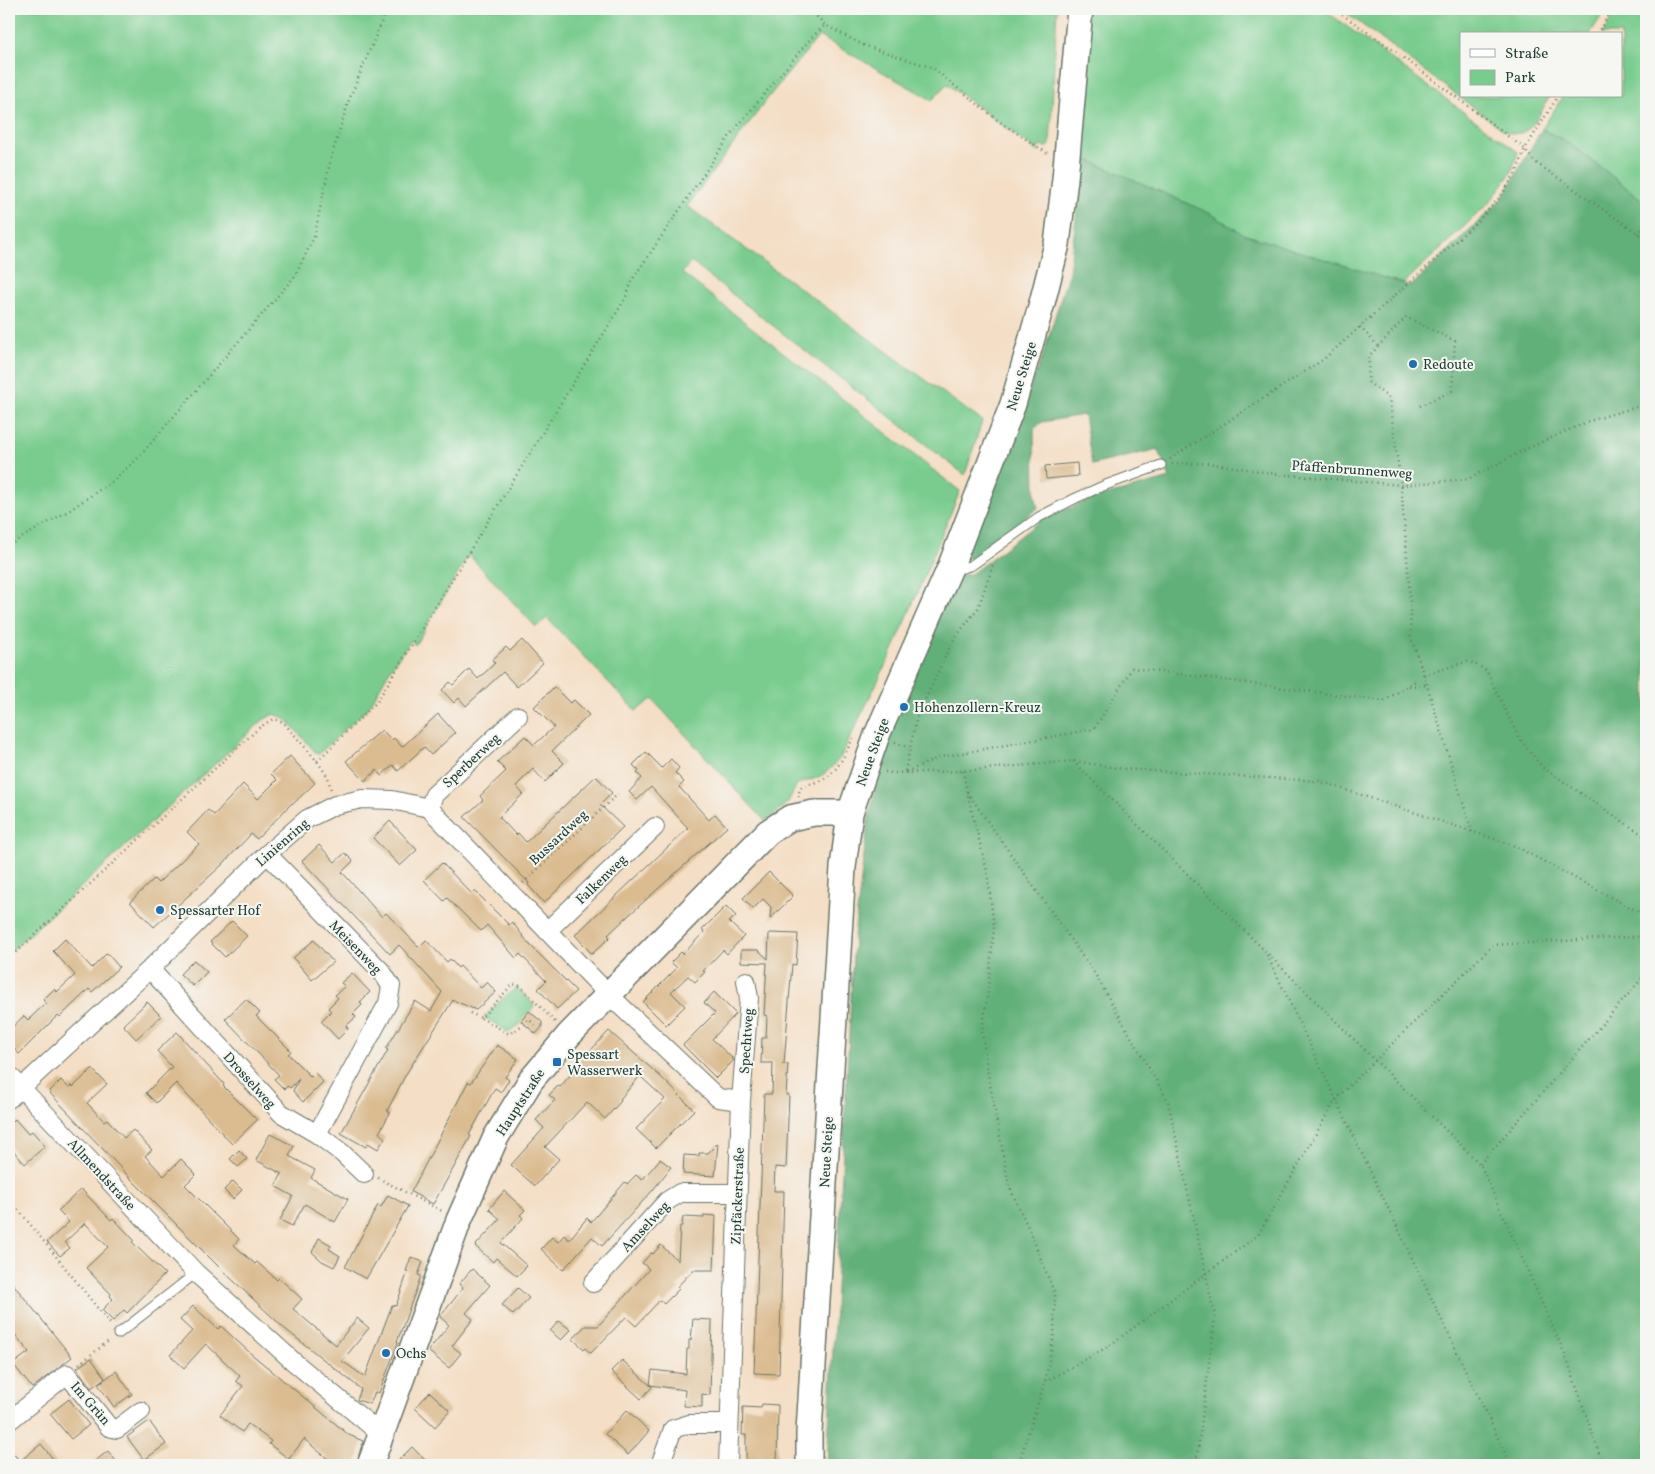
<svg xmlns="http://www.w3.org/2000/svg" width="1655" height="1474" font-family="Vollkorn,serif">
  <style>
    .green { fill: #79cc8e; stroke: #4c8461 }
    .forest { fill: #62b079; stroke: #407656 }
    .building { fill: #dbbc91 }
    .lines { fill: none; stroke-linecap: round; stroke-linejoin: round }
    .lane-casing { stroke: #6a7567; stroke-width: 11 }
    .street-casing { stroke: #6a7567; stroke-width: 20 }
    .secondary-casing { stroke: #6a7567; stroke-width: 28 }
    .path { stroke: #6a7567; stroke-width: 2.5; stroke-dasharray: 1 4; stroke-linecap: butt }
    .lane { stroke: #fff; stroke-width: 9 }
    .street { stroke: #fff; stroke-width: 18 }
    .secondary { stroke: #fff; stroke-width: 25 }
    .poi-dot { fill: #1f6fb2; stroke: #f6f6f2; stroke-width: 2 }
    .labels { text-anchor: middle; stroke-width: 4; stroke-linejoin: round; paint-order: stroke }
    .poi-label { font-size: 14px; fill: #1f3d34; stroke: #f6f6f2; text-anchor: start }
    .street-label { font-size: 14px; fill: #1f3d34; stroke: #f6f6f2 }
  </style>
  <rect width="100%" height="100%" fill="#f6f6f2"/>
  <filter id="ink" filterUnits="userSpaceOnUse"><feTurbulence type="fractalNoise" baseFrequency=".02" numOctaves="2"/><feDisplacementMap in="SourceGraphic" scale="10" xChannelSelector="R" yChannelSelector="G"/><feConvolveMatrix kernelMatrix="1 2 1 2 8 2 1 2 1" color-interpolation-filters="sRGB"/></filter>
  <filter id="wash" filterUnits="userSpaceOnUse"><feTurbulence type="fractalNoise" baseFrequency=".0096" numOctaves="4" result="noise"/><feDisplacementMap in="SourceGraphic" scale="20" xChannelSelector="R" yChannelSelector="G"/><feGaussianBlur stdDeviation="1.12" result="paint"/><feColorMatrix in="noise" values="0 0 0 0 0 0 0 0 0 0 0 0 0 0 0 0 0 1.4 0 .05"/><feComposite in="paint" operator="in"/></filter>
  <g filter="url(#wash)">
    <rect width="100%" height="100%" fill="#f4dec5"/>
    <path class="green" d="M9,9H1057L1050,145L1047,147L1039,146L1038,152L947,84L932,100L819,36L771,94L687,206L982,421L965,475L691,262L682,273L960,491L895,646L840,758C825,776 819,778 797,784L788,802L766,822L652,699L636,711L547,618L536,627L469,555L415,645L411,640L391,668L368,708L323,750L318,755L285,718L274,714L263,720L9,953Z
      M1085,9H1323L1518,152L1511,173L1489,203L1403,284L1243,234L1211,214L1084,158L1076,150Z
      M1341,9H1606L1590,34H1461V96H1550C1539,114 1530,142 1505,131Z
      M1617,9H1646V203L1570,143L1542,129L1563,96H1621V34H1602Z
      M517,987L534,1005C529,1019 521,1024 509,1032L484,1017L500,1001Z"/>
    <path class="forest" d="M1542,129L1569,143L1646,203V1465H827L854,937L868,822L890,721L950,577L971,574L1044,518L1093,499L1170,478L1158,449L1092,465L1084,415L1042,422L1034,429L1035,495L1038,508L972,560L964,554L1042,358L1069,272L1084,158L1211,214L1243,234L1411,286L1502,199Z"/>
    <g id="blocks">
      <path class="building" d="M1077,463L1078,476L1046,479L1045,466Z
        M522,640L543,663L517,687L503,672L466,706L459,698L454,703L442,690L450,682L453,685L469,669L478,679L495,663L492,660L506,647L510,651Z
        M554,687L570,703L574,700L589,715L552,751L564,763L545,782L533,769L516,786L523,794L499,817L516,835L518,833L526,842L596,776L612,793L600,805L623,827L544,903L528,885L529,883L464,817L483,800L480,796L506,771L497,762L525,736L534,745L554,727L534,707Z
        M438,714L455,733L431,755L424,747L398,771L393,765L381,776L377,770L365,781L346,761L382,730L392,740L394,738L402,747Z
        M646,752L662,768L671,759L679,768L675,773L684,782L679,787L709,820L715,814L727,827L629,915L608,935L610,937L592,954L575,935L688,828L651,787L637,800L629,792L642,778L637,773L639,771L633,765Z
        M290,756L315,783L293,804L292,803L257,839L251,834L222,865L154,927L130,902L154,879L158,883L199,844L187,832L208,810L214,815L243,784L258,799L277,780L271,774Z
        M390,821L417,850L400,866L373,838Z
        M319,845L335,862L345,853L353,861L342,872L382,917L386,913L419,947L426,940L447,962L450,959L458,968L460,966L481,988L487,982L496,992L476,1010L453,1000L406,1074L387,1111L390,1113L379,1133L385,1138L378,1149L368,1143L366,1147L341,1133L388,1050L386,1049L415,1001L431,1011L442,992L399,945L390,954L302,861Z
        M442,863L472,894L475,891L509,925L512,922L530,945L576,991L557,1009L538,989L546,981L520,954L516,958L487,925L481,931L447,898L444,901L424,880Z
        M769,872L793,896L770,919L771,907L763,899L753,909L743,898Z
        M726,906L736,916L729,922L744,936L727,954L723,950L703,971L705,972L695,982L688,976L671,992L685,1006L666,1025L643,1002L677,968L671,962L681,952L683,954L704,932L702,930Z
        M232,921L247,936L225,957L210,942Z
        M769,933L798,934L796,965L792,964L784,1064H782H788L786,1095H789L786,1168L775,1167L774,1191H784L779,1374L754,1373L764,1094H772L773,1063H761L762,1038H766L767,1016L764,1015L767,963L741,962V950H758L768,959Z
        M65,939L92,968L107,953L119,967L92,992L89,989L60,1017L58,1015L19,1054L9,1043V1030L24,1016L28,1020L46,1003L43,1000L54,989L57,992L75,975L53,951Z
        M314,940L333,962L312,980L293,958Z
        M194,960L207,972L193,986L180,974Z
        M352,973L370,992L360,1002L362,1005L353,1014L356,1017L346,1026L348,1029L338,1039L321,1021L331,1011L328,1008L338,998L335,995L345,986L341,983Z
        M714,992L736,1014L712,1039L734,1060L716,1078L683,1045L715,1013L704,1003Z
        M246,999L260,1013L256,1016L291,1051L288,1054L311,1077L315,1073L323,1082L303,1102L293,1091L299,1079L290,1088L288,1086L284,1089L274,1079L279,1075L225,1019Z
        M147,1002L161,1016L136,1039L123,1025Z
        M529,1011L542,1022V1027L536,1034L521,1021Z
        M609,1031L662,1078L694,1110L656,1148L636,1129L665,1099L640,1076L620,1099L621,1101L605,1119L587,1102L545,1147L559,1159L535,1186L511,1165L544,1128L536,1120L555,1100L549,1095L558,1086L560,1087L580,1064L578,1061L587,1051L589,1052Z
        M177,1032L224,1084L223,1086L257,1120L232,1144L176,1083L156,1103L146,1093L172,1067L157,1051Z
        M497,1045L518,1059L505,1077L509,1080L501,1092L495,1088L469,1135L471,1136L453,1169L433,1204L411,1192L468,1082L471,1083Z
        M92,1069L107,1084L87,1103L104,1121L107,1119L124,1138L133,1130L152,1150L145,1156L164,1176L181,1159L196,1174L185,1185L239,1239L234,1245L255,1264L257,1262L277,1280L279,1278L302,1299L293,1309L336,1345L357,1318L369,1328L342,1361L365,1377L392,1305L396,1306L408,1271H406L411,1257L423,1262L418,1275L421,1276L397,1342L398,1343L379,1393L375,1392L370,1404L357,1400L361,1389L285,1329L221,1269L132,1180L49,1092L61,1080L69,1088L71,1085L73,1087Z
        M15,1119L28,1134L32,1131L45,1146L25,1164L9,1146V1125Z
        M270,1134L294,1146L289,1156L315,1170L311,1178L348,1199L335,1222L305,1204L292,1226L280,1220L293,1196L275,1186L282,1174L256,1160Z
        M718,1143L715,1176L683,1174L684,1155L699,1156V1153H708Z
        M239,1150L247,1159L238,1167L230,1159Z
        M660,1159L671,1167L653,1190L602,1246L592,1237L563,1270L541,1249L552,1237L558,1242L564,1235L569,1240L587,1218L591,1222L625,1182L627,1184L636,1175L642,1180Z
        M233,1181L242,1190L233,1199L224,1190Z
        M81,1189L111,1220L113,1218L134,1240L132,1242L165,1274L127,1313L124,1310L113,1321L102,1310L113,1299L110,1296L111,1294L86,1268L108,1247L85,1223L65,1242L70,1248L60,1256L47,1242L69,1222L58,1211Z
        M504,1191L525,1210L520,1215L523,1218L501,1243L527,1266L517,1276L496,1258L493,1262L475,1246L500,1219L489,1209Z
        M388,1195L408,1206L366,1279L345,1267L378,1205L381,1207Z
        M704,1215L716,1216L714,1270H693L677,1287L679,1289L664,1304L660,1300L636,1326L626,1317L591,1353L585,1348L584,1349L573,1339L585,1326H598L644,1275L649,1269L642,1263L651,1253L653,1254L661,1245L678,1261L680,1226H682L683,1217L704,1218Z
        M319,1238L331,1245L329,1249L340,1256L334,1267L322,1261L312,1252Z
        M472,1269L490,1285L466,1313L473,1319L452,1346L461,1353L449,1368L428,1351L449,1325L440,1317L463,1288L459,1284Z
        M9,1279L72,1357L32,1388L13,1364L29,1352L9,1327Z
        M518,1288L529,1298L513,1315L502,1305Z
        M193,1306L218,1329L221,1326L249,1352L349,1435L363,1441L356,1465H325L328,1459L304,1439L289,1459L269,1444L271,1441L248,1424L242,1432L220,1415L243,1386L236,1381L240,1376L206,1344L184,1368L170,1355L192,1331L180,1320Z
        M693,1319L712,1320L710,1395L702,1394V1407L684,1406L685,1390L650,1385L652,1370L686,1374L687,1349H689V1340H691Z
        M559,1321L571,1330L561,1340L550,1331Z
        M91,1358L105,1378L91,1388L77,1368Z
        M622,1360L652,1387L641,1399L611,1371Z
        M116,1371L132,1394L114,1407L98,1384Z
        M430,1392L450,1411L435,1427L415,1408Z
        M69,1399L89,1425L71,1439L50,1414Z
        M762,1404L778,1405L777,1465H746V1435H742L743,1407L761,1408Z
        M627,1410L649,1431L628,1455L605,1434Z
        M149,1421L166,1444L144,1460L127,1437Z
        M41,1444L58,1465H21L20,1461Z
        M412,1447L430,1465H394Z
        M108,1451L119,1465H90Z"/>
    </g>
  </g>
  <g filter="url(#ink)">
    <use href="#blocks" fill-opacity="0" stroke="#6a7567" stroke-width="1"/>
    <g class="lines">
      <defs>
        <path id="lane" d="M953,568H963L972,565L1039,517L1076,498L1103,486L1161,465
          M118,1334L196,1273"/>
        <path id="street" d="M429,808L434,795L518,716
          M267,854L382,972L391,986L388,1003L317,1134
          M547,931L655,827
          M150,969L281,1113L317,1134L342,1153L364,1174
          M9,1075L196,1273L294,1362L382,1435
          M9,1099L150,969L267,854L307,819L335,805L362,799L392,800L429,808L608,994L718,1098L741,1101L728,1465
          M741,1101L749,998L746,981
          M593,1283L667,1201L680,1193H737
          M9,1421L67,1374L109,1427L117,1429L141,1411
          M9,1463L10,1465
          M660,1465L673,1429L689,1424H729"/>
        <path id="secondary" d="M370,1465L459,1220L496,1137L531,1080L569,1035L768,832L790,818L814,813H850
          M809,1465V1432L839,935L843,867L850,813L877,735L950,568L1013,404L1042,303L1057,244L1065,179L1080,9"/>
      </defs>
      <use href="#lane" class="lane-casing"/>
      <use href="#street" class="street-casing"/>
      <use href="#secondary" class="secondary-casing"/>
      <path class="path" d="M810,9L825,25L863,45L933,68L1000,122L1047,153
        M1334,9L1392,49L1525,149L1535,162L1646,239
        M1597,34L1613,9
        M1638,234L1646,225
        M1360,327L1378,346
        M1420,406L1452,391L1455,341L1406,317L1369,356L1368,382L1389,398L1401,485L1409,582L1411,637L1427,685L1472,832
        M1170,459L1324,359L1477,222L1501,196L1517,171L1525,149L1558,96
        M1172,464L1208,463L1277,474L1401,485L1468,479L1526,449L1589,421L1646,404
        M9,545L68,511L113,481L138,458L295,276L314,237L331,158L349,100L384,16L390,9
        M1424,675L1469,661L1486,670L1519,738L1542,767L1646,837
        M1409,686L1427,685
        M895,742L909,748
        M317,761L376,703L625,299L634,277L731,134L811,38L825,25
        M1073,761L1480,1164L1567,1359L1603,1465
        M905,771L917,717L952,642L978,608L993,565
        M963,771L967,792L987,871L994,926L988,991L982,1031L988,1074L1009,1186L1028,1227L1055,1294L1054,1335L1045,1382L1018,1465
        M885,772L894,773L963,771L1073,761L1123,769L1319,781L1513,845L1646,916
        M906,772L940,757L1094,729L1132,668L1384,701L1415,681
        M967,792L1095,974L1168,1101L1215,1317L1196,1465
        M798,797L800,788C806,784 812,784 819,781C837,775 845,754 853,738
        M523,883L618,794
        M1267,955L1511,1465
        M9,959L260,727L273,719L283,722L317,761L328,777L331,791
        M470,1013L481,1018L513,984L520,986L555,1022
        M481,1018L509,1034L524,1024L528,1019L538,1027
        M1480,1164L1646,974
        M378,1178L442,1211
        M9,1198L112,1326
        M79,1364L110,1340
        M1045,1382L1109,1346L1258,1235L1336,1099L1493,945L1646,936"/>
      <use href="#lane" class="lane"/>
      <use href="#street" class="street"/>
      <use href="#secondary" class="secondary"/>
    </g>
  </g>
  <g class="poi-dot">
    <circle cx="1413" cy="364" r="5"/>
    <circle cx="904" cy="707" r="5"/>
    <circle cx="160" cy="910" r="5"/>
    <rect x="552" y="1057" width="10" height="10" rx="2.5"/>
    <circle cx="386" cy="1353" r="5"/>
  </g>
  <g class="labels">
    <g class="poi-label">
      <text x="1423" y="369">Redoute</text>
      <text x="914" y="712">Hohenzollern-Kreuz</text>
      <text x="170" y="915">Spessarter Hof</text>
      <text x="567" y="1059">Spessart<tspan x="567" dy="16">Wasserwerk</tspan></text>
      <text x="396" y="1358">Ochs</text>
    </g>
    <g class="street-label">
      <text transform="translate(1021 376) rotate(-73)" y="5">Neue Steige</text>
      <text transform="translate(1352 469) rotate(4)" y="5">Pfaffenbrunnenweg</text>
      <text transform="translate(872 752) rotate(-70)" y="5">Neue Steige</text>
      <text transform="translate(471 760) rotate(-43)" y="5">Sperberweg</text>
      <text transform="translate(558 837) rotate(-43)" y="5">Bussardweg</text>
      <text transform="translate(282 842) rotate(-41)" y="5">Linienring</text>
      <text transform="translate(601 879) rotate(-44)" y="5">Falkenweg</text>
      <text transform="translate(356 947) rotate(46)" y="5">Meisenweg</text>
      <text transform="translate(746 1041) rotate(-86)" y="5">Spechtweg</text>
      <text transform="translate(250 1080) rotate(48)" y="5">Drosselweg</text>
      <text transform="translate(520 1102) rotate(-57)" y="5">Hauptstraße</text>
      <text transform="translate(826 1152) rotate(-87)" y="5">Neue Steige</text>
      <text transform="translate(102 1174) rotate(47)" y="5">Allmendstraße</text>
      <text transform="translate(737 1196) rotate(-88)" y="5">Zipfäckerstraße</text>
      <text transform="translate(645 1226) rotate(-47)" y="5">Amselweg</text>
      <text transform="translate(91 1403) rotate(49)" y="5">Im Grün</text>
    </g>
  </g>
  <rect width="1655" height="1474" fill="none" stroke="#f6f6f2" stroke-width="30"/>
  <rect x="1460" y="32" width="162" height="65" fill="#f6f6f2" stroke="#a0aca6"/>
  <rect x="1470" y="49" width="25" height="8" fill="#ffffff" stroke="#a0aca6"/>
  <text x="1505" y="58" font-size="15" fill="#1f3d34">Straße</text>
  <rect x="1470" y="70" width="25" height="15" fill="#79cc8e" stroke="#a0aca6"/>
  <text x="1505" y="82" font-size="15" fill="#1f3d34">Park</text>
</svg>
